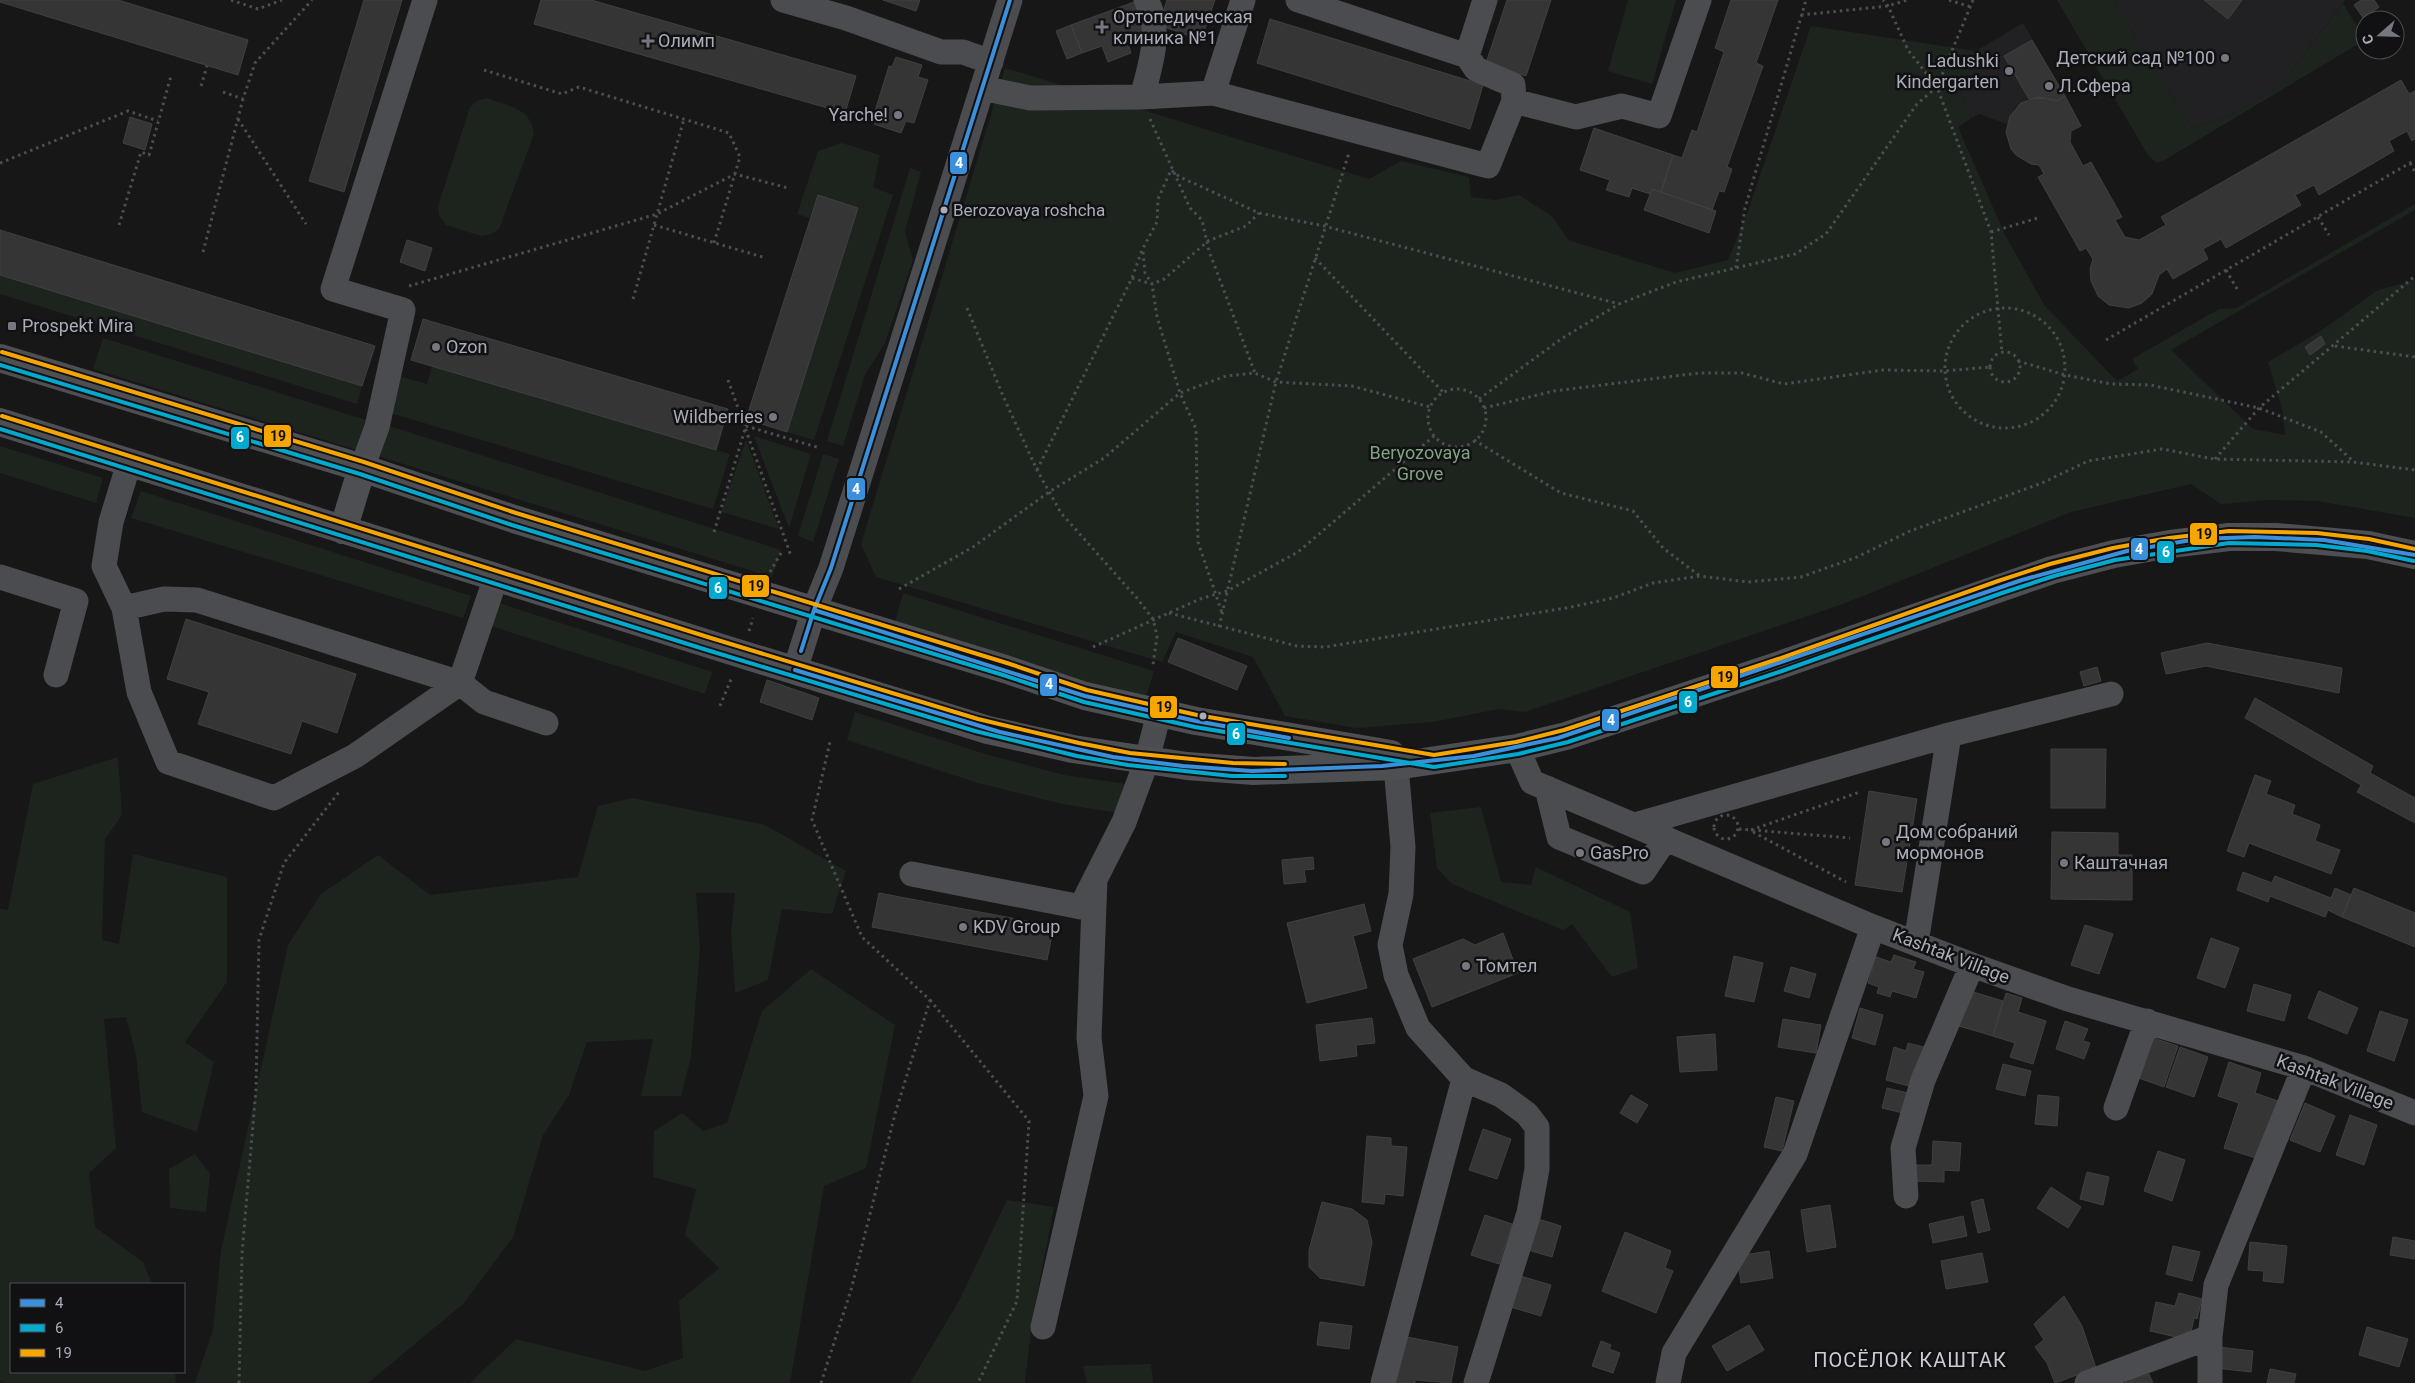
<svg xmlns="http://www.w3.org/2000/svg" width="2415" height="1383" font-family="Roboto,sans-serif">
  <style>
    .built { fill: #212123 }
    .green { fill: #1d241e }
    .building { fill: #353536; stroke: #3f4043 }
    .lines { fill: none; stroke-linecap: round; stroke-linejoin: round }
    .path { stroke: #4d4e52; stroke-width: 3; stroke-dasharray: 2.5 4; stroke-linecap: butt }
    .minor { stroke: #4b4c50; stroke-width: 25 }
    .major { stroke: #4d4f52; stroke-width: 28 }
    .bus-1-casing { stroke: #111113; stroke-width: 8 }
    .bus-2-casing { stroke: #111113; stroke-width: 8 }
    .bus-3-casing { stroke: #111113; stroke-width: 8 }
    .bus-1 { stroke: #3a90db; stroke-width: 4 }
    .bus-2 { stroke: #00a9ce; stroke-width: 4 }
    .bus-3 { stroke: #f7a600; stroke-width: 4 }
    .poi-dot { fill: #757880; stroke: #111113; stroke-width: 2 }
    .bus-dot { fill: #a8adb8; stroke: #111113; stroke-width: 2 }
    .labels { text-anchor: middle; stroke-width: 5; stroke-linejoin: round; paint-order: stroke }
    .bus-label { font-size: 17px; fill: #a8adb8; stroke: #111113; text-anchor: start }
    .poi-label { font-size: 18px; fill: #a8adb8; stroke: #111113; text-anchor: start }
    .park-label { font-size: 18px; fill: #7fa381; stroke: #111113 }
    .street-label { font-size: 18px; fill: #a8adb8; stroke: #111113 }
    .quarter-label { font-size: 20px; letter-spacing: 1px; fill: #c9ccd4; stroke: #111113 }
    .line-badge { stroke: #111113; stroke-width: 2 }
    .badge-label { font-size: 14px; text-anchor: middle; font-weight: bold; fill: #fff }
    .pale-badge-label { font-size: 14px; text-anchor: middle; font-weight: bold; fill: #111 }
  </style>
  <rect width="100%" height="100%" fill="#171717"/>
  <path class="built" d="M2113,0H2345L2280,86L2230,115L2192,129Z
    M2023,23L2065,96L2029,99L2015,108L2007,124L1979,114L1972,118L1960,92L1976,51Z"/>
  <path class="green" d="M1628,0H1676L1652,84L1608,71Z
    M2057,0H2113L2192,129L2230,115L2280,86L2343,3L2365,40L2163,161L2157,163L2149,157Z
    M1811,26L1976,51L1960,92L1972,118L1958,127L2005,235L2045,306L2117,381L2138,369L2132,359L2219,309L2236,308L2415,204V210L2171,350L2253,429L2285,435L2282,408L2268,362L2319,332L2378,290L2415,280V518L2318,501L2267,500L2221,504L2191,484L2071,512L1843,604L1525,712L1499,709L1433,722L1357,728L1285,716L1253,657L1176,632L1162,662L876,577L861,544L1005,68L1369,179L1401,161L1469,177L1471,197L1495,200L1519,195L1553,217L1568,240L1675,273L1728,260L1749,208Z
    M487,98C509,107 531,107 534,134L499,229L491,234L481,236L446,225L439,215L438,206L470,107L477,101Z
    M842,143L880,155L873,187L893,195L814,440L787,432L858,208L818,195L810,218L797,214L818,151Z
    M910,168L921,172L905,231L913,260L885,343L865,375L843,446L827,441Z
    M0,275L362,386L357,404L0,294Z
    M103,338L366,420L357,450L93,369Z
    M432,366L730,454L713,509L387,412L398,376L427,384Z
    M386,425L781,550L772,577L377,456Z
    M754,436L811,454L789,528Z
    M746,440L779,529L721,512Z
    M0,446L103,478L96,503L0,473Z
    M823,454L839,459L813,542L798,536Z
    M141,491L471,596L463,618L131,518Z
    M903,593L1154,671L1145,700L895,622Z
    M499,603L712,672L705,694L491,626Z
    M855,712L985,754L1064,775L1127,784L1119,813L1062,804L978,783L847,740Z
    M118,757L122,815L105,839L102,940L119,944L133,854L227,877V982L185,1042L214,1062L197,1132L142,1112L136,1055L126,1017L104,1019L116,1148L89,1173L95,1227L143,1262L152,1284H11V1372H175L176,1383H5L0,1381V909L8,910L33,784Z
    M632,798L765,825L846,871L832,914L782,909L768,980L735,993L731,932L735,893H696L700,950L691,1057L681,1096H641L653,1039L587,1042L569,1095L543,1135L513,1237L464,1303L368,1383H195L213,1330L221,1251L288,945L321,894L378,855L430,895L578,877L598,806Z
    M1481,807L1501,882L1531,885L1536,867L1630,912L1638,968L1612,977L1572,924L1563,930L1452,884L1437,868L1430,813Z
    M811,969L895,1025L866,1168L824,1186L790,1383H470L516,1339L645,1371L683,1358L679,1301L719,1268L685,1235L696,1189L653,1177L654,1131L682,1113L703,1131L727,1123L762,1011Z
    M195,1154L210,1174L206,1212L170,1208L169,1169Z
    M1007,1200L1054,1207L1033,1315L1025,1383H910L960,1299Z
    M1151,1364L1153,1383H1087L1083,1366Z"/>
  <path class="building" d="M0,0H118L248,40L238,75L0,2Z
    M364,0H402L344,192L309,181Z
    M541,0H591L856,76L845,113L534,24Z
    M883,0H920L916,11Z
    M1167,0H1215L1201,40L1159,25Z
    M1507,0H1551L1526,76L1486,63Z
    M1731,0H1778L1756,63L1763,66L1727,167L1732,169L1724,192L1719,191L1712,210L1661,192L1673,155L1682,158L1692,130L1697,132L1724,52L1715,48Z
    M2204,0H2242L2228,19Z
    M2361,0H2374L2379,7L2364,19L2354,5Z
    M1134,2L1145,30L1126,37L1131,53L1108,62L1102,46L1082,53L1071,25Z
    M1270,19L1483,85L1470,129L1257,63Z
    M1071,25L1082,53L1067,59L1056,31Z
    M2032,40L2065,96L2057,101L2048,98L2029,99L2004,56Z
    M896,57L922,65L918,77L928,80L914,123L906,121L901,133L874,124L878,112L875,111L889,66L892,67Z
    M2401,80L2409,94L2415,91V139L2412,141L2407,131L2389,141L2394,151L2319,195L2314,185L2295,195L2301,205L2226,248L2221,239L2203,249L2208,259L2173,279L2167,269L2159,275L2152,294L2142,303L2129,308L2109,305L2098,296L2091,281L2090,269L2093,259L2086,248L2080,251L2038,177L2044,174L2039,165L2031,164L2016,155L2011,149L2006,132L2010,116L2021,103L2038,97L2057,101L2065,96L2081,126L2071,131L2070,142L2083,166L2091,162L2122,217L2115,220L2125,237L2139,240L2166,225L2161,217Z
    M130,117L152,124L145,150L123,143Z
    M1594,128L1673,155L1661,192L1652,189L1650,194L1632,188L1629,197L1606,190L1610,180L1580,170Z
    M1652,189L1716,211L1709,233L1644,210Z
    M818,195L858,208L787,432L746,419Z
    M0,230L375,346L362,386L0,275Z
    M407,240L432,248L425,271L400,262Z
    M423,319L728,409L716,450L411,360Z
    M2321,336L2325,344L2310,355L2305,347Z
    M186,619L356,674L337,733L302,721L291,754L198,724L209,692L167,679Z
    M1178,638L1247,666L1237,690L1168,662Z
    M2207,643L2342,668L2339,693L2206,666L2166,674L2161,653Z
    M2097,667L2101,681L2084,686L2080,672Z
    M767,680L819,698L812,720L760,702Z
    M2255,698L2373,766L2370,773L2415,798V823L2357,792L2361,785L2245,718Z
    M2051,749H2106L2105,808H2051Z
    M2255,775L2271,781L2266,794L2295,805L2292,814L2320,825L2315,841L2340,850L2331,874L2249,843L2244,857L2227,851Z
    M1869,791L1917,799L1902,892L1855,885Z
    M2052,832L2118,833V855H2132V900L2051,899Z
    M1313,857L1314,869L1304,870L1306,882L1284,884L1282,860Z
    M2243,872L2272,883L2275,876L2331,898L2335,888L2351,895L2342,917L2328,910L2325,917L2270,896L2268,902L2237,890Z
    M2354,888L2415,913V947L2342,917Z
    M879,893L1054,926L1047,960L872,927Z
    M1364,904L1371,931L1353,936L1367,988L1307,1003L1287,923Z
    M2085,925L2113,934L2099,974L2071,965Z
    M1503,933L1518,973L1432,1007L1413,959L1463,939L1475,945Z
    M2211,938L2239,948L2225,988L2197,978Z
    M1894,955L1916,962L1913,969L1924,972L1916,998L1892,991L1890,997L1877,993L1879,987L1868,983L1876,957L1891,962Z
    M1734,956L1763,963L1754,1002L1725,996Z
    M1791,967L1816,974L1809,998L1784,991Z
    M2254,984L2291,995L2284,1021L2247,1011Z
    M1970,991L2003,1001L1993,1036L1959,1026Z
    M2319,991L2358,1008L2347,1034L2308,1018Z
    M2006,993L2022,998L2018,1012L2046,1021L2033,1064L2010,1057L2015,1043L1993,1036Z
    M1860,1008L1883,1015L1875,1045L1852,1038Z
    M2380,1011L2408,1020L2394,1061L2367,1051Z
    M1372,1018L1375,1043L1356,1045L1357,1056L1320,1061L1316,1025Z
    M1783,1019L1821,1025L1816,1053L1778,1047Z
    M2065,1021L2088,1029L2083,1041L2090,1043L2084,1059L2056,1049Z
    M1715,1034L1717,1070L1680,1072L1677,1037Z
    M2150,1037L2178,1046L2164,1087L2136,1077Z
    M1908,1043L1924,1047L1913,1087L1886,1080L1894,1047L1906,1051Z
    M2180,1047L2208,1057L2194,1097L2166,1087Z
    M2229,1062L2261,1073L2255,1093L2278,1101L2259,1159L2224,1148L2239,1103L2218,1096Z
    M2003,1064L2031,1071L2025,1096L1996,1089Z
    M1887,1088L1908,1093L1903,1113L1882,1108Z
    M1631,1095L1648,1105L1637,1123L1620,1113Z
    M2038,1095L2059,1097L2057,1126L2035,1124Z
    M1776,1097L1794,1101L1782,1151L1764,1147Z
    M2305,1103L2335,1116L2320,1152L2290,1140Z
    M2350,1115L2377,1125L2364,1165L2336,1155Z
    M1483,1129L1511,1139L1497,1179L1469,1170Z
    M1367,1136L1391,1138V1146L1407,1147L1403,1196L1385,1194L1384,1204L1362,1202Z
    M1933,1141L1961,1143L1959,1171L1944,1170V1182L1914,1181L1915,1165H1932Z
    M2158,1151L2185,1160L2172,1201L2144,1191Z
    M2087,1172L2109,1177L2103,1205L2080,1199Z
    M2051,1187L2081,1207L2068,1228L2037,1208Z
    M1983,1199L1990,1230L1978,1233L1971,1202Z
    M1322,1202L1352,1209L1367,1220L1372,1242L1364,1286L1320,1278L1309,1267V1250Z
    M1830,1205L1836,1247L1807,1252L1801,1210Z
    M1485,1215L1512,1224L1499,1264L1471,1255Z
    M1963,1216L1967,1236L1933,1243L1929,1224Z
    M1538,1219L1561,1226L1552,1257L1528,1250Z
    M1625,1232L1671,1251L1665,1268L1673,1271L1656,1313L1602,1291Z
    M2393,1237L2415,1241V1259L2390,1255Z
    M2250,1242L2287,1246L2283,1283L2263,1281L2264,1271L2248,1270Z
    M2173,1246L2200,1252L2192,1281L2166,1274Z
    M1769,1251L1773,1278L1741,1283L1737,1256Z
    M1982,1253L1988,1282L1946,1289L1941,1261Z
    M1517,1275L1551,1285L1541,1316L1507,1306Z
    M2179,1293L2202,1299L2197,1319L2194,1318L2191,1332L2187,1331L2185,1339L2150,1331L2156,1302L2175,1306Z
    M2064,1296L2082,1326L2096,1368L2055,1383L2047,1363L2035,1347L2044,1340L2034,1324Z
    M1320,1322L1352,1326L1349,1349L1317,1345Z
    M1749,1325L1764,1350L1727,1371L1712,1346Z
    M2367,1327L2408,1339L2399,1367L2359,1355Z
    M1402,1336L1458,1347L1451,1383L1415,1380V1383L1393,1382Z
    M1601,1341L1611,1345L1609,1349L1620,1353L1613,1373L1592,1366Z
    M2218,1347L2253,1351L2251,1372L2216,1368Z
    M2270,1369L2296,1374L2294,1383H2267Z
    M2149,1374L2153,1383H2125Z"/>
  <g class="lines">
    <path class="path" d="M231,0L258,9L282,0
      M1949,0L1971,7
      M1973,0L1937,87L1991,232L2002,353
      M1801,15L1888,6L1907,0
      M484,70L562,94L579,87L729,133L740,157L714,243
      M201,86L207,66
      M223,92L243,99L255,63L312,0
      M238,119L306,224
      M1150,119L1190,208L1202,220L1209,251L1255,373
      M0,163L128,111L158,121
      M2410,163L2415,172
      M2318,217L2329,235
      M119,225L141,152L149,155L171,76
      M654,225L766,258
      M1991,232L2038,218
      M203,252L243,99
      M1143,252L1145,273L1152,284L1157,317L1180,393L1196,429L1198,542L1222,613
      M1315,258L1443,392
      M1736,268L1745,208L1806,0
      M2226,270L2237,289
      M1132,278L1152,284L1164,279L1208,241L1246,226L1259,213
      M409,286L657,214L735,174L788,188
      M633,299L684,119
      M967,308L1003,396L1037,470L1061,513L1136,597L1153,619L1157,636L1153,665
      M1945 368a60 60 0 1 1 120 0a60 60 0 1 1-120 0Z
      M2106,340L2415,160
      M2335,346L2415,357
      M1990 367a15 15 0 1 1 30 0a15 15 0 1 1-30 0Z
      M2018,361L2065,375L2111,384L2150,385L2259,408L2321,432L2353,461
      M728,380L791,556
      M1428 418a29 29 0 1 1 58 0a29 29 0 1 1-58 0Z
      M1479,399L1561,339L1619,304L1676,282L1795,254L1826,234L1917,104L1937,87L1908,50L1888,6L1883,0
      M1484,408L1554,391L1699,373H1742L1784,384L1883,370L1945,371L1990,367
      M1474,440L1561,493L1633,511L1663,548L1700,576
      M2215,459L2259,408L2415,276
      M1037,470L1132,278L1142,250L1157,222L1158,199L1171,170L1180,177L1259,213L1324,226L1619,304
      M714,532L746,426L820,448
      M770,572L781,553
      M899,589L973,547L1049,492L1104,458L1180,393L1226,376L1255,373L1276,382L1352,386L1430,407
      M1169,613L1297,646L1325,647L1566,608L1613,598L1653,583L1700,576L1748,582L1801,577L1857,557L1910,531L2042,483L2088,461L2162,449L2214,459L2353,462L2415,470
      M1219,627L1276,382L1349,153
      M749,631L753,618
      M1093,647L1200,599L1227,591L1298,552L1434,436
      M720,706L732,677
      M1714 827a12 12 0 1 1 24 0a12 12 0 1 1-24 0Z
      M1739,829L1850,838
      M1751,830L1860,792
      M1753,832L1846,882
      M930,1000L1029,1121L1017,1301L978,1383
      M239,1383L242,1254L256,1089L259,940L284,863L339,792
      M821,1383L851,1290L895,1114L930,1000L862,937L812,820L830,742"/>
    <path class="minor" d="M783,0L846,18L941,52H963L991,62
      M1298,0L1467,56L1485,0
      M1467,56L1476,69L1513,85L1514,101L1576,117L1622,106L1659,116L1699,0
      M982,88L1030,98L1142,97L1213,93L1488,166L1514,101
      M1213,93L1243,0
      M1142,97C1150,67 1163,29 1146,0
      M129,463L111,522L104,566L124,608L139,692L168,762L274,798L355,756L460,683L496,577
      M362,468L377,427L403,310L333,289L425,0
      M0,577L76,601L56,675
      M124,608L164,599L197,600L460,683L484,702L546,723
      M795,670L814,610L831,568L1010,0
      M1517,748L1532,782L1873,927L1972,965L2068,999L2304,1068L2415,1113
      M1396,766L1403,847L1401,894L1390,945L1396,975L1418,1028L1464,1079L1501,1095L1527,1114L1537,1127V1169L1529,1213L1476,1383
      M1547,788L1559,837L1643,872L1666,838
      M1635,825L1949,735L2111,694
      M912,874L1081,907L1124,822L1147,760L1159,713
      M1916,943L1949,735
      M2116,1108L2147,1021
      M1906,1196L1903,1148L1923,1080L1972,965
      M1043,1327L1096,1096L1089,1038L1095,879
      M1383,1383L1464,1079
      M1668,1383L1674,1353L1795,1154L1873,927
      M2087,1383L2210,1337
      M2210,1383V1337L2216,1285L2304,1068"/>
    <path class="major" d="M0,358L362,468L514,519L1005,669L1085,696L1196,721L1391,754
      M0,422L741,654L988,730L1073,749L1187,766L1254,771L1396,766L1517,748L1566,736L1780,665L2052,570L2114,554L2170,544L2229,537H2276L2368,545L2415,555
      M343,530L362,468"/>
    <defs>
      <path id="bus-1" d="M814,610L1085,696L1196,721L1289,738
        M801,651L814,610L831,568L1010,0
        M795,670L1000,732L1113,757L1183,766L1252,771L1382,766L1474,756L1558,738L2022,580L2127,551L2197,539L2255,537L2324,540L2415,555"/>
      <path id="bus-2" d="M0,365L360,474L512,525L1003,675L1084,702L1195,727L1434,767L1518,754L1568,742L1782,671L2002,593L2054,576L2115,560L2229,543L2316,545L2367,551L2414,561
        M0,429L707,650L975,731L1077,756L1128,765L1232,776H1285"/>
      <path id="bus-3" d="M2,352L364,462L516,513L1007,663L1087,690L1197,715L1434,755L1516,742L1564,730L1778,659L1998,581L2050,564L2113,548L2169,538L2229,531L2317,533L2369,539L2415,549
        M2,416L711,638L978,719L1079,743L1130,753L1233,763L1285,764"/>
    </defs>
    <use href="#bus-1" class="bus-1-casing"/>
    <use href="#bus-2" class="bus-2-casing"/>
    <use href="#bus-3" class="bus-3-casing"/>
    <use href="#bus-1" class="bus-1"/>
    <use href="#bus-2" class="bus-2"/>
    <use href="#bus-3" class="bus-3"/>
  </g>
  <g class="poi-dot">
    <path d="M1099.5 19.5h5v5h5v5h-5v5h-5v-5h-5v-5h5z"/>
    <path d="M645.5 33.5h5v5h5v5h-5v5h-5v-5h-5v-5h5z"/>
    <circle cx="2225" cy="58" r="5"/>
    <circle cx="2009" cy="71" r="5"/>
    <circle cx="2049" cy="86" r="5"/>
    <circle cx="898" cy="115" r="5"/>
    <rect x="7" y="321" width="10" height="10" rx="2.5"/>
    <circle cx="436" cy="347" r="5"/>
    <circle cx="773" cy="417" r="5"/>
    <circle cx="1886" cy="842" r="5"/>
    <circle cx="1580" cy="853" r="5"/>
    <circle cx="2064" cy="863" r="5"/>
    <circle cx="963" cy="927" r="5"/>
    <circle cx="1466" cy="966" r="5"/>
  </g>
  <g class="bus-dot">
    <circle cx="944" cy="210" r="4.5"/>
    <circle cx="1203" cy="716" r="4.5"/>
  </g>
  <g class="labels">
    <g class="bus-label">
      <text x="953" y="216">Berozovaya roshcha</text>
    </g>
    <g class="poi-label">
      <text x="1113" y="23">Ортопедическая<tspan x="1113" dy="21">клиника №1</tspan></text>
      <text x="658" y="47">Олимп</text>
      <text x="2215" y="64" text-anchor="end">Детский сад №100</text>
      <text x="1999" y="67" text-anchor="end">Ladushki<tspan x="1999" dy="21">Kindergarten</tspan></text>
      <text x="2059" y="92">Л.Сфера</text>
      <text x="888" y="121" text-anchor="end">Yarche!</text>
      <text x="22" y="332">Prospekt Mira</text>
      <text x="446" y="353">Ozon</text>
      <text x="763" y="423" text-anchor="end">Wildberries</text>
      <text x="1896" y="838">Дом собраний<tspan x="1896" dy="21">мормонов</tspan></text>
      <text x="1590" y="859">GasPro</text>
      <text x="2074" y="869">Каштачная</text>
      <text x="973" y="933">KDV Group</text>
      <text x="1476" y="972">Томтел</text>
    </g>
    <g class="park-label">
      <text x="1420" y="459">Beryozovaya<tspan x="1420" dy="21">Grove</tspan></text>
    </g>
    <g class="street-label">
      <text transform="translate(1951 956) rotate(21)" y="6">Kashtak Village</text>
      <text transform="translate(2335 1082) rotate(21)" y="6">Kashtak Village</text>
    </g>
    <g class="quarter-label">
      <text x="1910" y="1367">ПОСЁЛОК КАШТАК</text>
    </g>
  </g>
  <g class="line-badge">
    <rect x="949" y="151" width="19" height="24" rx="5" fill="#3a90db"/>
    <rect x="263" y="424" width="29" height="24" rx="5" fill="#f7a600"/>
    <rect x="230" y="426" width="20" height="24" rx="5" fill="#00a9ce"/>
    <rect x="846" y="477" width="20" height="24" rx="5" fill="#3a90db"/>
    <rect x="2189" y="522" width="29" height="24" rx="5" fill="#f7a600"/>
    <rect x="2130" y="537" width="19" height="24" rx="5" fill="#3a90db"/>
    <rect x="2156" y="540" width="19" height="24" rx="5" fill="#00a9ce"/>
    <rect x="741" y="574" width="29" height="24" rx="5" fill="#f7a600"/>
    <rect x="708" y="576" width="20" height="24" rx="5" fill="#00a9ce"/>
    <rect x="1710" y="665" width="29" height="24" rx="5" fill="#f7a600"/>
    <rect x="1039" y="673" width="19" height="24" rx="5" fill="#3a90db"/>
    <rect x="1678" y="690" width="20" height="24" rx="5" fill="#00a9ce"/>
    <rect x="1149" y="695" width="29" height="24" rx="5" fill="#f7a600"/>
    <rect x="1601" y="708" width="19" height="24" rx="5" fill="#3a90db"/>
    <rect x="1226" y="722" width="20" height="24" rx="5" fill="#00a9ce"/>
  </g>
  <g class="badge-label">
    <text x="959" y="168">4</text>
    <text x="240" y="442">6</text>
    <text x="856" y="494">4</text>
    <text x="2139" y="554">4</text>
    <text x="2166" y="557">6</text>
    <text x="718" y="593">6</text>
    <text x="1049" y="689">4</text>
    <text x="1688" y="707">6</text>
    <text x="1611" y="725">4</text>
    <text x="1236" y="739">6</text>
  </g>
  <g class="pale-badge-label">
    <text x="278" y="441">19</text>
    <text x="2204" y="539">19</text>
    <text x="756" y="591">19</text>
    <text x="1725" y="682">19</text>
    <text x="1164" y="712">19</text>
  </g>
  <rect x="10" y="1283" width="175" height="90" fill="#111113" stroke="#4d4f55"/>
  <rect x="20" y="1299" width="25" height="8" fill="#3a90db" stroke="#4d4f55"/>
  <text x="55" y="1308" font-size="15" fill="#a8adb8">4</text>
  <rect x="20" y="1324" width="25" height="8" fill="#00a9ce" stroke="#4d4f55"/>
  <text x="55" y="1333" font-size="15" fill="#a8adb8">6</text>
  <rect x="20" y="1349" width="25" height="8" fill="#f7a600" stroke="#4d4f55"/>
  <text x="55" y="1358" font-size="15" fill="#a8adb8">19</text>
  <g transform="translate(2380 35) rotate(250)"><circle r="24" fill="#111113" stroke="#4d4f55"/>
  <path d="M0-4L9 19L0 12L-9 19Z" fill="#757880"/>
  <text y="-8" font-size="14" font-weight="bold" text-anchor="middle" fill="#a8adb8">С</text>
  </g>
</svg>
